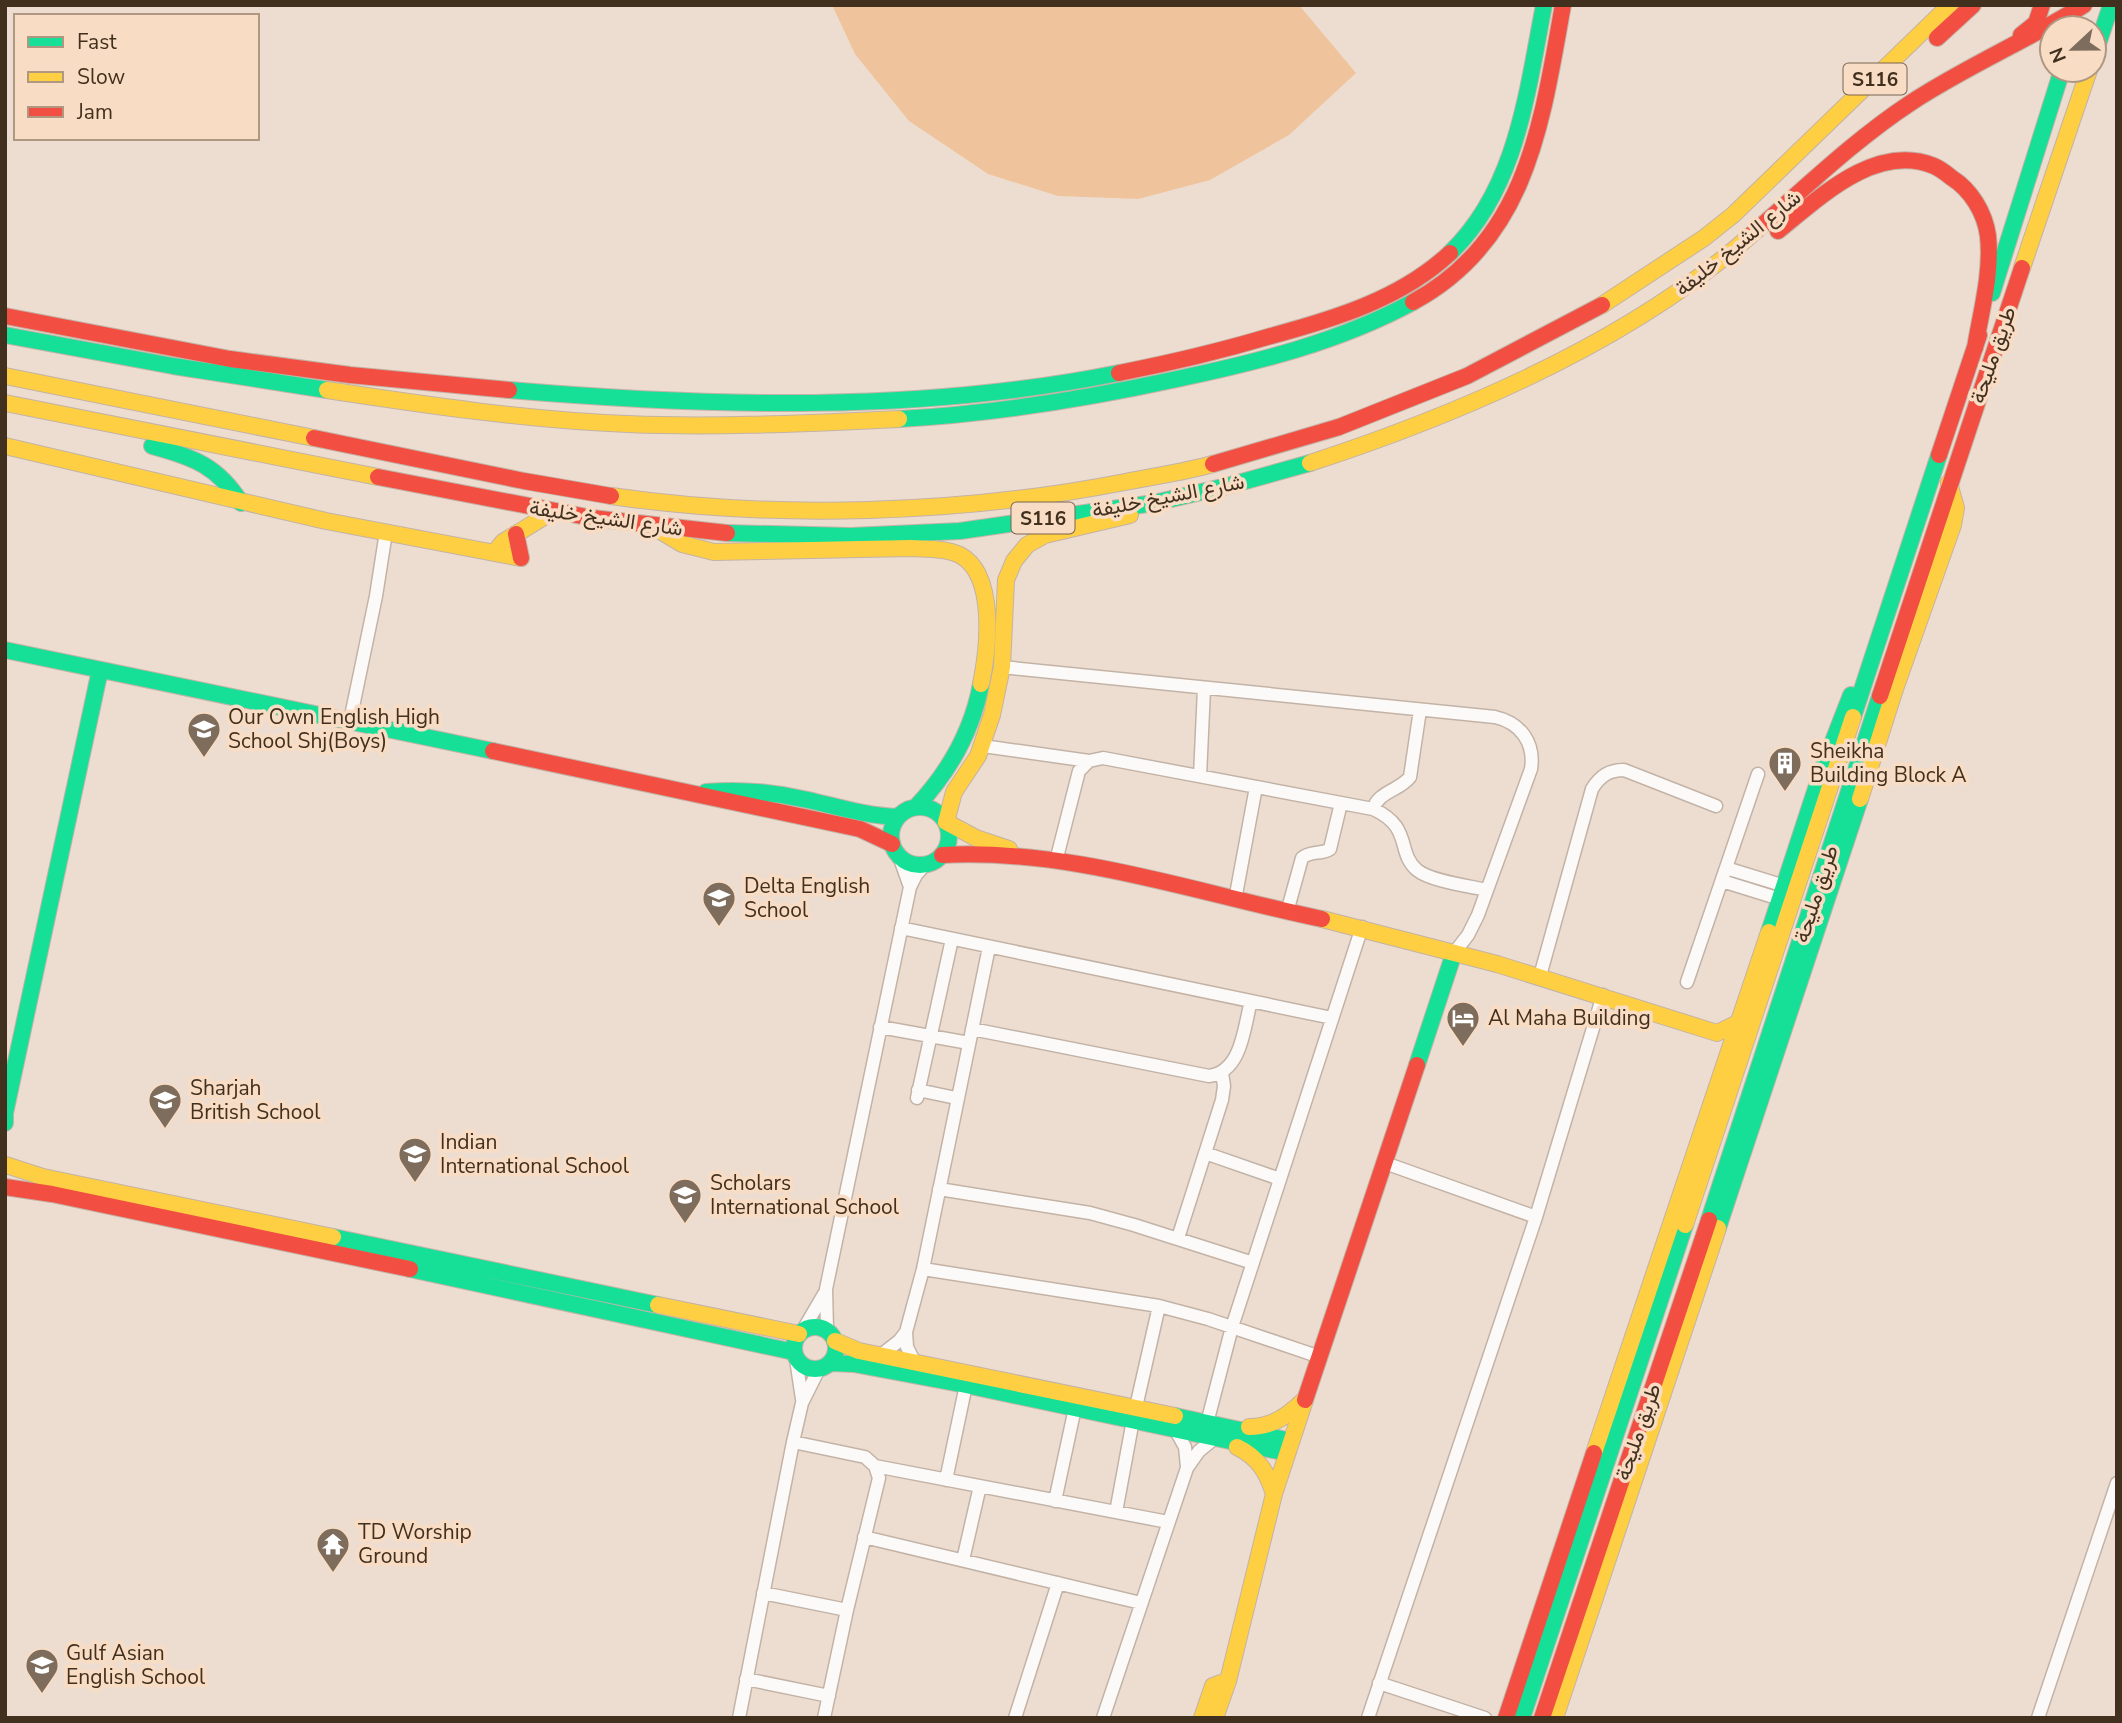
<svg xmlns="http://www.w3.org/2000/svg" width="2122" height="1723" font-family="'Nunito Sans',Vazirmatn,sans-serif">
  <style>
    .green { fill: #efc49d }
    .lines { fill: none; stroke-linecap: round; stroke-linejoin: round }
    .street-casing { stroke: #c3b3a6; stroke-width: 15 }
    .fast-casing { stroke: #c3b3a6; stroke-width: 18 }
    .slow-casing { stroke: #c3b3a6; stroke-width: 18 }
    .jam-casing { stroke: #c3b3a6; stroke-width: 18 }
    .street { stroke: #fcfaf8; stroke-width: 12 }
    .fast { stroke: #16e098; stroke-width: 16 }
    .slow { stroke: #ffcf43; stroke-width: 16 }
    .jam { stroke: #f24e42; stroke-width: 16 }
    .labels { text-anchor: middle; stroke-width: 7; stroke-linejoin: round; paint-order: stroke }
    .shield { fill: #f9dcc4; stroke: #796450; stroke-width: 2 }
    .shield-label { font-size: 19px; font-weight: bold; fill: #42301f }
    .street-label { font-size: 21px; fill: #42301f; stroke: #f9dcc4 }
    .poi-label { font-size: 21px; fill: #42301f; stroke: #f9dcc4; text-anchor: start }
  </style>
  <rect width="100%" height="100%" fill="#edddd0"/>
  <path class="green" d="M832,5H1299L1356,73L1289,135L1210,180L1138,199L1058,196L988,174L909,121L855,54Z"/>
  <g class="lines">
    <defs>
      <path id="street" d="M1002,667L1495,717C1521,723 1535,743 1531,769L1478,915L1468,935L1454,953
        M350,721L376,596L386,532
        M983,746L1089,761
        M1200,776L1204,689
        M1373,809C1379,791 1399,791 1410,777L1420,710
        M899,856L910,887
        M1056,861L1079,771L1089,761L1103,758L1373,809C1413,827 1396,852 1417,870C1430,881 1469,886 1487,890
        M1726,868L1785,886
        M1722,881L1780,899
        M1235,900L1256,787
        M1287,912L1302,858C1311,850 1321,855 1330,849L1341,803
        M901,928L1332,1018
        M1540,976L1592,789C1600,776 1609,770 1624,770L1716,806
        M1687,982L1758,774
        M880,1027L969,1043
        M972,1029L1209,1076C1242,1072 1244,1027 1251,1001
        M918,1090L956,1098
        M917,1098L952,939
        M1205,1153L1280,1179
        M1385,1163L1536,1217
        M939,1189L1090,1213L1134,1225L1253,1263
        M1178,1238L1222,1100L1224,1086L1222,1073
        M923,1269L1159,1306L1208,1319L1320,1357
        M803,1330L824,1294
        M827,1330L826,1289L910,887L916,875L925,865
        M881,1355L899,1341L906,1332
        M796,1359L802,1399
        M914,1361L907,1347L906,1332L923,1269L989,947
        M1136,1407L1159,1306
        M1207,1423L1232,1327L1362,927
        M1175,1429L1185,1447L1187,1467
        M793,1442L865,1457L875,1466L879,1478L847,1610L824,1718
        M875,1466L1168,1522
        M946,1480L966,1385
        M1055,1501L1075,1408
        M1116,1512L1133,1420
        M864,1537L1141,1603
        M963,1560L980,1486
        M763,1593L847,1610
        M746,1679L829,1696
        M1379,1683L1485,1718
        M739,1718L793,1442L802,1403L819,1369
        M1015,1718L1058,1583
        M1103,1718L1187,1468L1199,1451L1215,1438
        M1368,1718L1536,1217L1603,995
        M2038,1718L2117,1483"/>
      <path id="fast" d="M2094,56L2111,5
        M1450,253C1517,189 1527,92 1544,5
        M1992,293L2062,70
        M5,335L173,366L327,390
        M509,390C712,407 919,413 1119,373
        M899,419C993,414 1085,399 1177,379C1258,362 1339,342 1413,302
        M152,446C193,457 218,466 241,503
        M727,533L851,536L960,531L1154,503L1231,485L1310,463
        M5,650L493,751
        M1853,717L1939,455
        M706,792C741,789 774,792 808,800C838,807 867,816 898,817
        M916,807C949,772 972,732 981,684
        M891 836a29 29 0 1 1 58 0a29 29 0 1 1-58 0Z
        M1769,932L1823,767L1851,695
        M1417,1065L1454,953
        M5,1123V1113L100,670
        M1709,1220L1880,696
        M1718,1228L1860,799
        M333,1237L658,1305
        M410,1269L794,1352
        M794 1348a21 21 0 1 1 42 0a21 21 0 1 1-42 0Z
        M831,1363L854,1364L966,1385L1287,1453
        M1175,1416L1291,1441
        M1522,1718L1685,1225"/>
      <path id="slow" d="M2022,268L2089,70
        M1602,305L1704,238L1733,215L1950,5
        M5,376L314,438
        M327,390C426,405 527,420 628,424C717,428 809,423 899,419
        M5,403L378,477
        M5,446L326,521L521,558
        M1310,463C1463,413 1630,342 1751,235
        M611,496C776,520 961,514 1125,482C1154,476 1185,472 1213,464
        M657,529L682,544L714,552L911,548C927,549 945,548 960,555C997,575 988,650 981,684
        M494,553L503,542L552,512
        M1860,799L1895,689L1953,525L1956,508L1949,483
        M1009,849L976,838L946,822L954,792L978,756L992,715L1002,667L1006,580L1014,561L1027,545L1045,535L1130,515
        M1322,919L1497,964L1717,1033L1740,1022
        M6,1165L43,1177L333,1237
        M1685,1225L1853,717
        M658,1305L799,1334
        M835,1341L859,1351L1175,1416
        M1249,1427C1272,1427 1287,1416 1303,1401
        M1237,1447C1258,1457 1267,1472 1274,1494
        M1594,1453L1769,932
        M1202,1718L1213,1686L1221,1683
        M1215,1718L1228,1681L1274,1494L1305,1400
        M1555,1718L1718,1228"/>
      <path id="jam" d="M2021,35L2036,23L2042,5
        M1937,38L1973,5
        M1778,231C1819,198 1876,142 1934,166C1941,169 1947,174 1952,178C1971,190 1985,213 1988,236C1992,273 1981,311 1975,348
        M1751,235C1804,189 1854,140 1912,102C1967,66 2028,40 2084,5
        M1413,302C1528,240 1542,121 1563,5
        M5,316L230,359L350,375L509,390
        M1119,373C1170,363 1221,351 1271,336C1334,319 1401,299 1450,253
        M314,438L524,481L611,496
        M1939,455L1979,335
        M1213,464L1339,427L1467,376L1602,305
        M378,477L592,518L727,533
        M516,534L521,558
        M1880,696L2022,268
        M493,751L860,829L892,844
        M942,855C1072,848 1196,893 1322,919
        M5,1187L52,1194L410,1269
        M1305,1400L1417,1065
        M1506,1718L1594,1453
        M1542,1718L1709,1220"/>
    </defs>
    <use href="#street" class="street-casing"/>
    <use href="#fast" class="fast-casing"/>
    <use href="#slow" class="slow-casing"/>
    <use href="#jam" class="jam-casing"/>
    <use href="#street" class="street"/>
    <use href="#fast" class="fast"/>
    <use href="#slow" class="slow"/>
    <use href="#jam" class="jam"/>
  </g>
  <defs>
    <symbol id="school-pin" viewBox="-11 -11 22 30"><path d="M0 17L-7.5 6A9.5 9.5 0 1 1 7.5 6Z" fill="#7e6d5d" stroke="#f9dcc4"/><path d="M0-5L7-2L0 1L-7-2ZM-4 1L0 2.5L4 1V4Q0 6-4 4Z" fill="#fff"/></symbol>
    <symbol id="building-pin" viewBox="-11 -11 22 30"><path d="M0 17L-7.5 6A9.5 9.5 0 1 1 7.5 6Z" fill="#7e6d5d" stroke="#f9dcc4"/><path d="M-4-6H4V6H1V3H-1V6H-4ZM-2.5-4.3h1.7v1.8h-1.7ZM.8-4.3h1.7v1.8H.8ZM-2.5-1h1.7V.8h-1.7ZM.8-1h1.7V.8H.8Z" fill="#fff"/></symbol>
    <symbol id="hotel-pin" viewBox="-11 -11 22 30"><path d="M0 17L-7.5 6A9.5 9.5 0 1 1 7.5 6Z" fill="#7e6d5d" stroke="#f9dcc4"/><path d="M-6-4.5h1.5V1H6V5H4.5V3h-9V5H-6ZM-4 0a1.8 1.8 0 1 1 3.6 0ZM.5 0V-2.5h3Q6-2.5 6 0Z" fill="#fff"/></symbol>
    <symbol id="temple-pin" viewBox="-11 -11 22 30"><path d="M0 17L-7.5 6A9.5 9.5 0 1 1 7.5 6Z" fill="#7e6d5d" stroke="#f9dcc4"/><path d="M0-6L5-2H3V0L6.5 2.5H4V6H1.5V3h-3V6H-4V2.5H-6.5L-3 0V-2H-5Z" fill="#fff"/></symbol>
  </defs>
  <g fill-rule="evenodd">
    <use href="#school-pin" x="185" y="710" width="38" height="52"/>
    <use href="#building-pin" x="1766" y="744" width="38" height="52"/>
    <use href="#school-pin" x="700" y="879" width="38" height="52"/>
    <use href="#hotel-pin" x="1444" y="999" width="38" height="52"/>
    <use href="#school-pin" x="146" y="1081" width="38" height="52"/>
    <use href="#school-pin" x="396" y="1135" width="38" height="52"/>
    <use href="#school-pin" x="666" y="1176" width="38" height="52"/>
    <use href="#temple-pin" x="314" y="1525" width="38" height="52"/>
    <use href="#school-pin" x="23" y="1646" width="38" height="52"/>
  </g>
  <g class="labels">
    <g class="shield">
      <rect x="1843.5" y="63.5" width="63" height="31" rx="5"/>
      <rect x="1011.5" y="502.5" width="63" height="31" rx="5"/>
    </g>
    <g class="shield-label">
      <text x="1875" y="86">S116</text>
      <text x="1043" y="525">S116</text>
    </g>
    <g class="street-label">
      <text transform="translate(1738 243) rotate(-39)" y="7">شارع الشيخ خليفة</text>
      <text transform="translate(1993 355) rotate(-71)" y="7">طريق مليحة</text>
      <text transform="translate(1168 496) rotate(-11)" y="7">شارع الشيخ خليفة</text>
      <text transform="translate(606 518) rotate(8)" y="7">شارع الشيخ خليفة</text>
      <text transform="translate(1816 894) rotate(-72)" y="7">طريق مليحة</text>
      <text transform="translate(1638 1432) rotate(-71)" y="7">طريق مليحة</text>
    </g>
    <g class="poi-label">
      <text x="228" y="724">Our Own English High<tspan x="228" dy="24">School Shj(Boys)</tspan></text>
      <text x="1810" y="758">Sheikha<tspan x="1810" dy="24">Building Block A</tspan></text>
      <text x="744" y="893">Delta English<tspan x="744" dy="24">School</tspan></text>
      <text x="1488" y="1025">Al Maha Building</text>
      <text x="190" y="1095">Sharjah<tspan x="190" dy="24">British School</tspan></text>
      <text x="440" y="1149">Indian<tspan x="440" dy="24">International School</tspan></text>
      <text x="710" y="1190">Scholars<tspan x="710" dy="24">International School</tspan></text>
      <text x="358" y="1539">TD Worship<tspan x="358" dy="24">Ground</tspan></text>
      <text x="66" y="1660">Gulf Asian<tspan x="66" dy="24">English School</tspan></text>
    </g>
  </g>
  <rect width="2122" height="1723" fill="none" stroke="#42301f" stroke-width="14"/>
  <rect x="14" y="14" width="245" height="126" fill="#f9dcc4" stroke="#b09782" stroke-width="2"/>
  <rect x="28" y="37" width="35" height="10" fill="#16e098" stroke="#b09782" stroke-width="2"/>
  <text x="77" y="49" font-size="21" fill="#42301f">Fast</text>
  <rect x="28" y="72" width="35" height="10" fill="#ffcf43" stroke="#b09782" stroke-width="2"/>
  <text x="77" y="84" font-size="21" fill="#42301f">Slow</text>
  <rect x="28" y="107" width="35" height="10" fill="#f24e42" stroke="#b09782" stroke-width="2"/>
  <text x="77" y="119" font-size="21" fill="#42301f">Jam</text>
  <g transform="translate(2073 49) rotate(248)"><circle r="33" fill="#f9dcc4" stroke="#b09782" stroke-width="2"/>
  <path d="M0-5L12 26L0 18L-12 26Z" fill="#7e6d5d"/>
  <text y="-10" font-size="19" font-weight="bold" text-anchor="middle" fill="#42301f">N</text>
  </g>
</svg>
